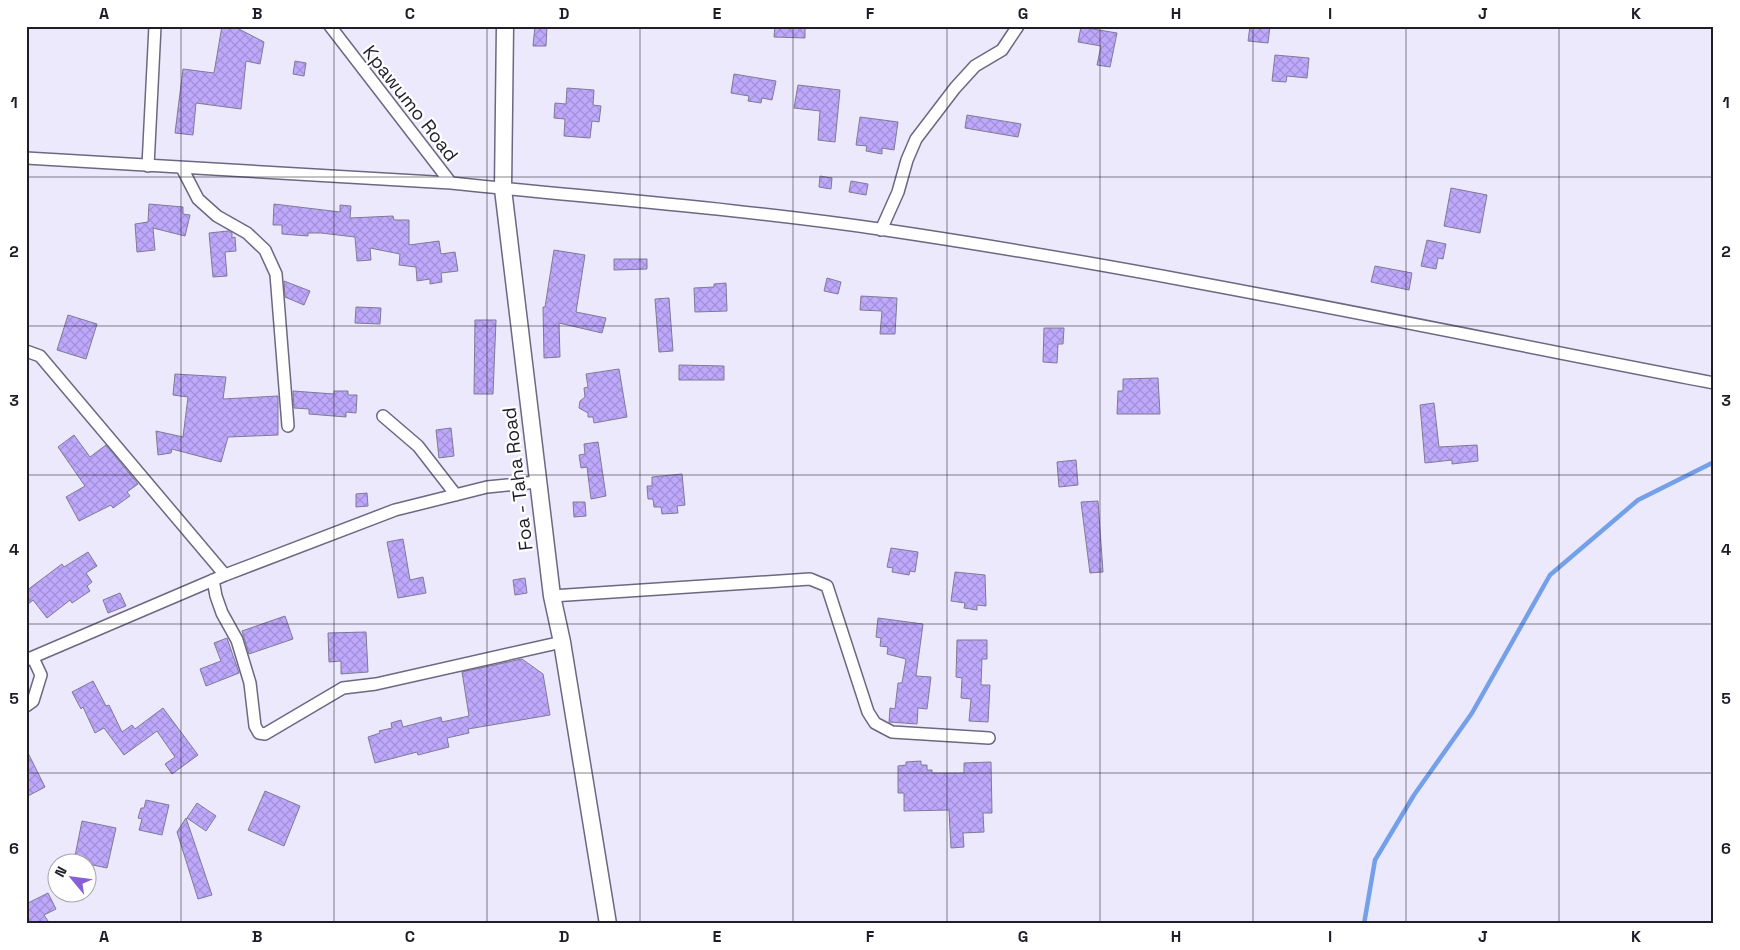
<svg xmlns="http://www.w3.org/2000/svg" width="1740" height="950" font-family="'Space Grotesk',sans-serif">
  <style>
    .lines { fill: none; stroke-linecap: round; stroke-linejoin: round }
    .stream { stroke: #74a0ea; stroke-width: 4.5 }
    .building { fill: url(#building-cross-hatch); stroke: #807a96 }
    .street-casing { stroke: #6d6782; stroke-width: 14 }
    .secondary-casing { stroke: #6d6782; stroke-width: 19 }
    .street { stroke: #fff; stroke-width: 11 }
    .secondary { stroke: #fff; stroke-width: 16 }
    .grid { fill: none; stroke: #201d28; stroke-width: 1; stroke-opacity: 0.55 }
    .labels { text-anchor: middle; stroke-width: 4.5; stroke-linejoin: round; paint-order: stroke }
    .street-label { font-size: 19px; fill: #201d28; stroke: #fff }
    .neatline { fill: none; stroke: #201d28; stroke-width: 2 }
    .grid-label { font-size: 16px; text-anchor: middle; font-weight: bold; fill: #201d28 }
  </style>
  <defs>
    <pattern id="building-cross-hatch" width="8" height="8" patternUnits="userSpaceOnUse" patternTransform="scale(1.25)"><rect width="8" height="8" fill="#bda8fb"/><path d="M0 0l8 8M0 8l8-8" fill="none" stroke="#a290d7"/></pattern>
  </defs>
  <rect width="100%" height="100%" fill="#ece9fc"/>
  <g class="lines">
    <path class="stream" d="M1364,924L1375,860L1414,795L1472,713L1550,575L1638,500L1714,462"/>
  </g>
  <path class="building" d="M222,26H233L264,42L260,64L246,61L241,109L196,103L193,135L175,133L183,69L214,73Z
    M535,26H547L546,46H533Z
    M775,26H805V38L774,37Z
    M1250,26H1270L1268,43L1248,41Z
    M1081,27L1117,33L1110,67L1097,65L1101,46L1078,42Z
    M1275,55L1309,58L1307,78L1287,76L1286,82L1272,81Z
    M295,61L306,63L304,76L293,74Z
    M734,74L776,81L772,100L762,98L761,103L748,101L749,96L731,93Z
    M798,85L840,90L835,142L818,140L820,111L794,108Z
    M567,88L594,90L593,105L601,106L599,122L592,121L590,138L564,136L565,119L554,118L555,103L566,104Z
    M967,115L1021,124L1018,137L965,128Z
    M860,117L898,122L894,150L882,148V154L866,151L867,146L856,145Z
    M820,176L832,178L831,189L819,187Z
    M851,181L868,184L866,195L849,192Z
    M1451,188L1487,195L1480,233L1444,226Z
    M149,204L183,207V214L190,215L185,236L153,228L155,250L137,252L135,224L148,222Z
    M274,204L340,212V205L351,206L350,218L393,216L394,220H409V245L439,241L441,254L455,252L458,271L441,273L442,282L430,284V279L417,281L416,267L399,265L400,254L370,248L371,260L357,261L355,237L321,233H308V236L282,234V225H273Z
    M228,231L232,233V238L235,237L236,251L225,252L227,276L213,277L209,233Z
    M1427,240L1446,244L1443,259L1438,258L1436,269L1421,266Z
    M554,250L585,255L576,312L606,318L602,333L559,323L560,357L544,358L543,307H545Z
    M614,259H647V269L614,270Z
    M1375,266L1412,273L1409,290L1371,282Z
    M827,278L841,282L838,294L824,291Z
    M284,281L310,291L304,305L285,297Z
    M726,283L727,311L695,312L694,288L714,287V284Z
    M861,296L897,298L895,334H880L882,311L860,310Z
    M669,298L673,351L659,352L655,299Z
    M356,307L381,308L380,324L355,323Z
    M68,315L97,324L86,359L57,350Z
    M475,320H496L493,394H474Z
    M1044,328H1064L1063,344H1058L1057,363L1043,362Z
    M679,365L724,366V380H679Z
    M619,369L627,417L594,423L593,417H588V413L579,408L580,401L585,397L584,388L588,387L586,374Z
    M175,374L226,377L223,399L278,396V435L228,437L221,462L172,449L171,453L158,455L156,431L183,437L188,397L173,395Z
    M1158,378L1160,414H1117L1118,391H1123V379Z
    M293,391L334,394V391H348V395H357L356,413L346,412V417L309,414V409L294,408Z
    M1434,403L1439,447L1477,445L1478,461L1452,464V460L1425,463L1420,405Z
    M451,428L454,456L439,458L436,430Z
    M74,435L90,457L106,445L138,484L127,492L130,496L113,508L111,505L79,521L66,497L85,486L58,447Z
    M598,442L606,496L591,499L587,467L581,468L579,455L585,454L584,444Z
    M1076,460L1078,485L1059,487L1057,462Z
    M682,474L685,505L677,506L678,513L662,514L661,507H654L653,499H648L647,486H652V477Z
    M367,493L368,506L356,507V494Z
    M1098,501L1103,572L1090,573L1081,502Z
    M573,502H585L586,516L574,517Z
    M403,539L410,580L423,577L426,593L398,598L387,542Z
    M891,548L918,552L915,572L910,571L909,575L892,572L893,568L887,567Z
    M88,552L97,566L86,573L92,582L87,586L90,591L72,603L70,600L47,618L33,600L26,606V591L62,564L64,567Z
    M955,572L985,575L986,606L977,605V610L964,608L965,603L951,601Z
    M525,578L527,593L515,595L513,580Z
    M120,593L126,606L108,613L103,600Z
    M285,616L293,639L249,654L242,631Z
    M878,618L923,624L916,676L931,677L927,709L918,708L917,724L889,722L890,708L895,709L898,683H902L906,659L887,654L888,647L880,646L881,638L876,637Z
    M366,632L368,672L341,674V661L329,662L328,633Z
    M227,638L239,673L206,686L200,669L221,661L214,643Z
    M957,640H987V659H982L981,685H990L988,722L969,721L971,699L961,698L962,678L956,677Z
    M522,659L543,674L550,715L468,729L469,733L447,738L449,747L418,755L417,752L375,763L368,737L380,733L379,731L392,728L391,723L401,720L403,727L441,717L442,722L469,716L462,672Z
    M93,681L106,706L109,705L122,732L132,725L135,729L163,708L198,755L172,774L165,764L175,757L157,731L124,755L104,728L95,733L83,707L81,709L72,692Z
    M26,749L45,787L26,797Z
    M921,761V765H927V770H932V773H964V763L991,762L992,813H983L984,832L963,833L964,847L951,848L949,810L904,811V793H898V766L906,765V762Z
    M265,791L300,806L284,846L248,830Z
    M146,800L169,805L162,835L139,830L142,819L138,818L141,808H144Z
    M197,803L216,816L206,831L187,818Z
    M186,818L212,895L198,899L177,832Z
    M82,821L116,828L107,868L74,861Z
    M48,893L56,909L44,915L50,924H26V904Z"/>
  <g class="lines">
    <defs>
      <path id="street" d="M330,26L451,183C595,198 743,209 886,230C1163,271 1438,330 1714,383
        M26,158L451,183
        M148,166L155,26
        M182,168L198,199L217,216L247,233L265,250L276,274L288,426
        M881,230L898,192L907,160L916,139L955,88L975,66L1002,50L1018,26
        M26,351L40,356L225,575
        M383,416L418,446L456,495
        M213,580L216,596L222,613L237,640L250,683L255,726L259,733L265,734L343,688L376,684L562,642
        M552,596L810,579L827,586L868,712L875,723L892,732L989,738
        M26,660L225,575L395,510L487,487L537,482
        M26,706L33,701L41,675L33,658"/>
      <path id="secondary" d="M505,26L503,189L552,596L562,642L608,924"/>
    </defs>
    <use href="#street" class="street-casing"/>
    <use href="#secondary" class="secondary-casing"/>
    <use href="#street" class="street"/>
    <use href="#secondary" class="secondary"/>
  </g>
  <path class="grid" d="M181,26V924M334,26V924M487,26V924M640,26V924M793,26V924M947,26V924M1100,26V924M1253,26V924M1406,26V924M1559,26V924M26,177H1714M26,326H1714M26,475H1714M26,624H1714M26,773H1714"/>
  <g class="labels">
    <g class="street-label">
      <text transform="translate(411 103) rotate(52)" y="7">Kpawumo Road</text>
      <text transform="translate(517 479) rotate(-97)" y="7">Foa - Taha Road</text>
    </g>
  </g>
  <rect width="1740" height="950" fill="none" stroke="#ffffff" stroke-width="55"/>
  <g transform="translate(72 878) rotate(299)"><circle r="24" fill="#ffffff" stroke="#a6a5a9"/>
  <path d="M0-4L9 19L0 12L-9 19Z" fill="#885fd9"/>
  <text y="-8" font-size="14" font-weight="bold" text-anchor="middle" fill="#201d28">N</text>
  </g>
  <rect x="28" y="28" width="1684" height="894" class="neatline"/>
  <g class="grid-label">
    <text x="104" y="19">A</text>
    <text x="257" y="19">B</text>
    <text x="410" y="19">C</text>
    <text x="564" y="19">D</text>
    <text x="717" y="19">E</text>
    <text x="870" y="19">F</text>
    <text x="1023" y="19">G</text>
    <text x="1176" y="19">H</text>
    <text x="1330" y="19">I</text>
    <text x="1483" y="19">J</text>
    <text x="1636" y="19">K</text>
    <text x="14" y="108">1</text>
    <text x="1726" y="108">1</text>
    <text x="14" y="257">2</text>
    <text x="1726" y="257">2</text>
    <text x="14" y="406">3</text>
    <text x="1726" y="406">3</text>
    <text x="14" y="555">4</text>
    <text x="1726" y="555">4</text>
    <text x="14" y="704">5</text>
    <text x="1726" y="704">5</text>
    <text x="14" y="854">6</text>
    <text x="1726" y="854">6</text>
    <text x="104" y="942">A</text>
    <text x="257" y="942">B</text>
    <text x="410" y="942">C</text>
    <text x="564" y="942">D</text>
    <text x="717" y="942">E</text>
    <text x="870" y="942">F</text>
    <text x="1023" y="942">G</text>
    <text x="1176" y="942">H</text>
    <text x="1330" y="942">I</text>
    <text x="1483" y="942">J</text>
    <text x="1636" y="942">K</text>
  </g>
</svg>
